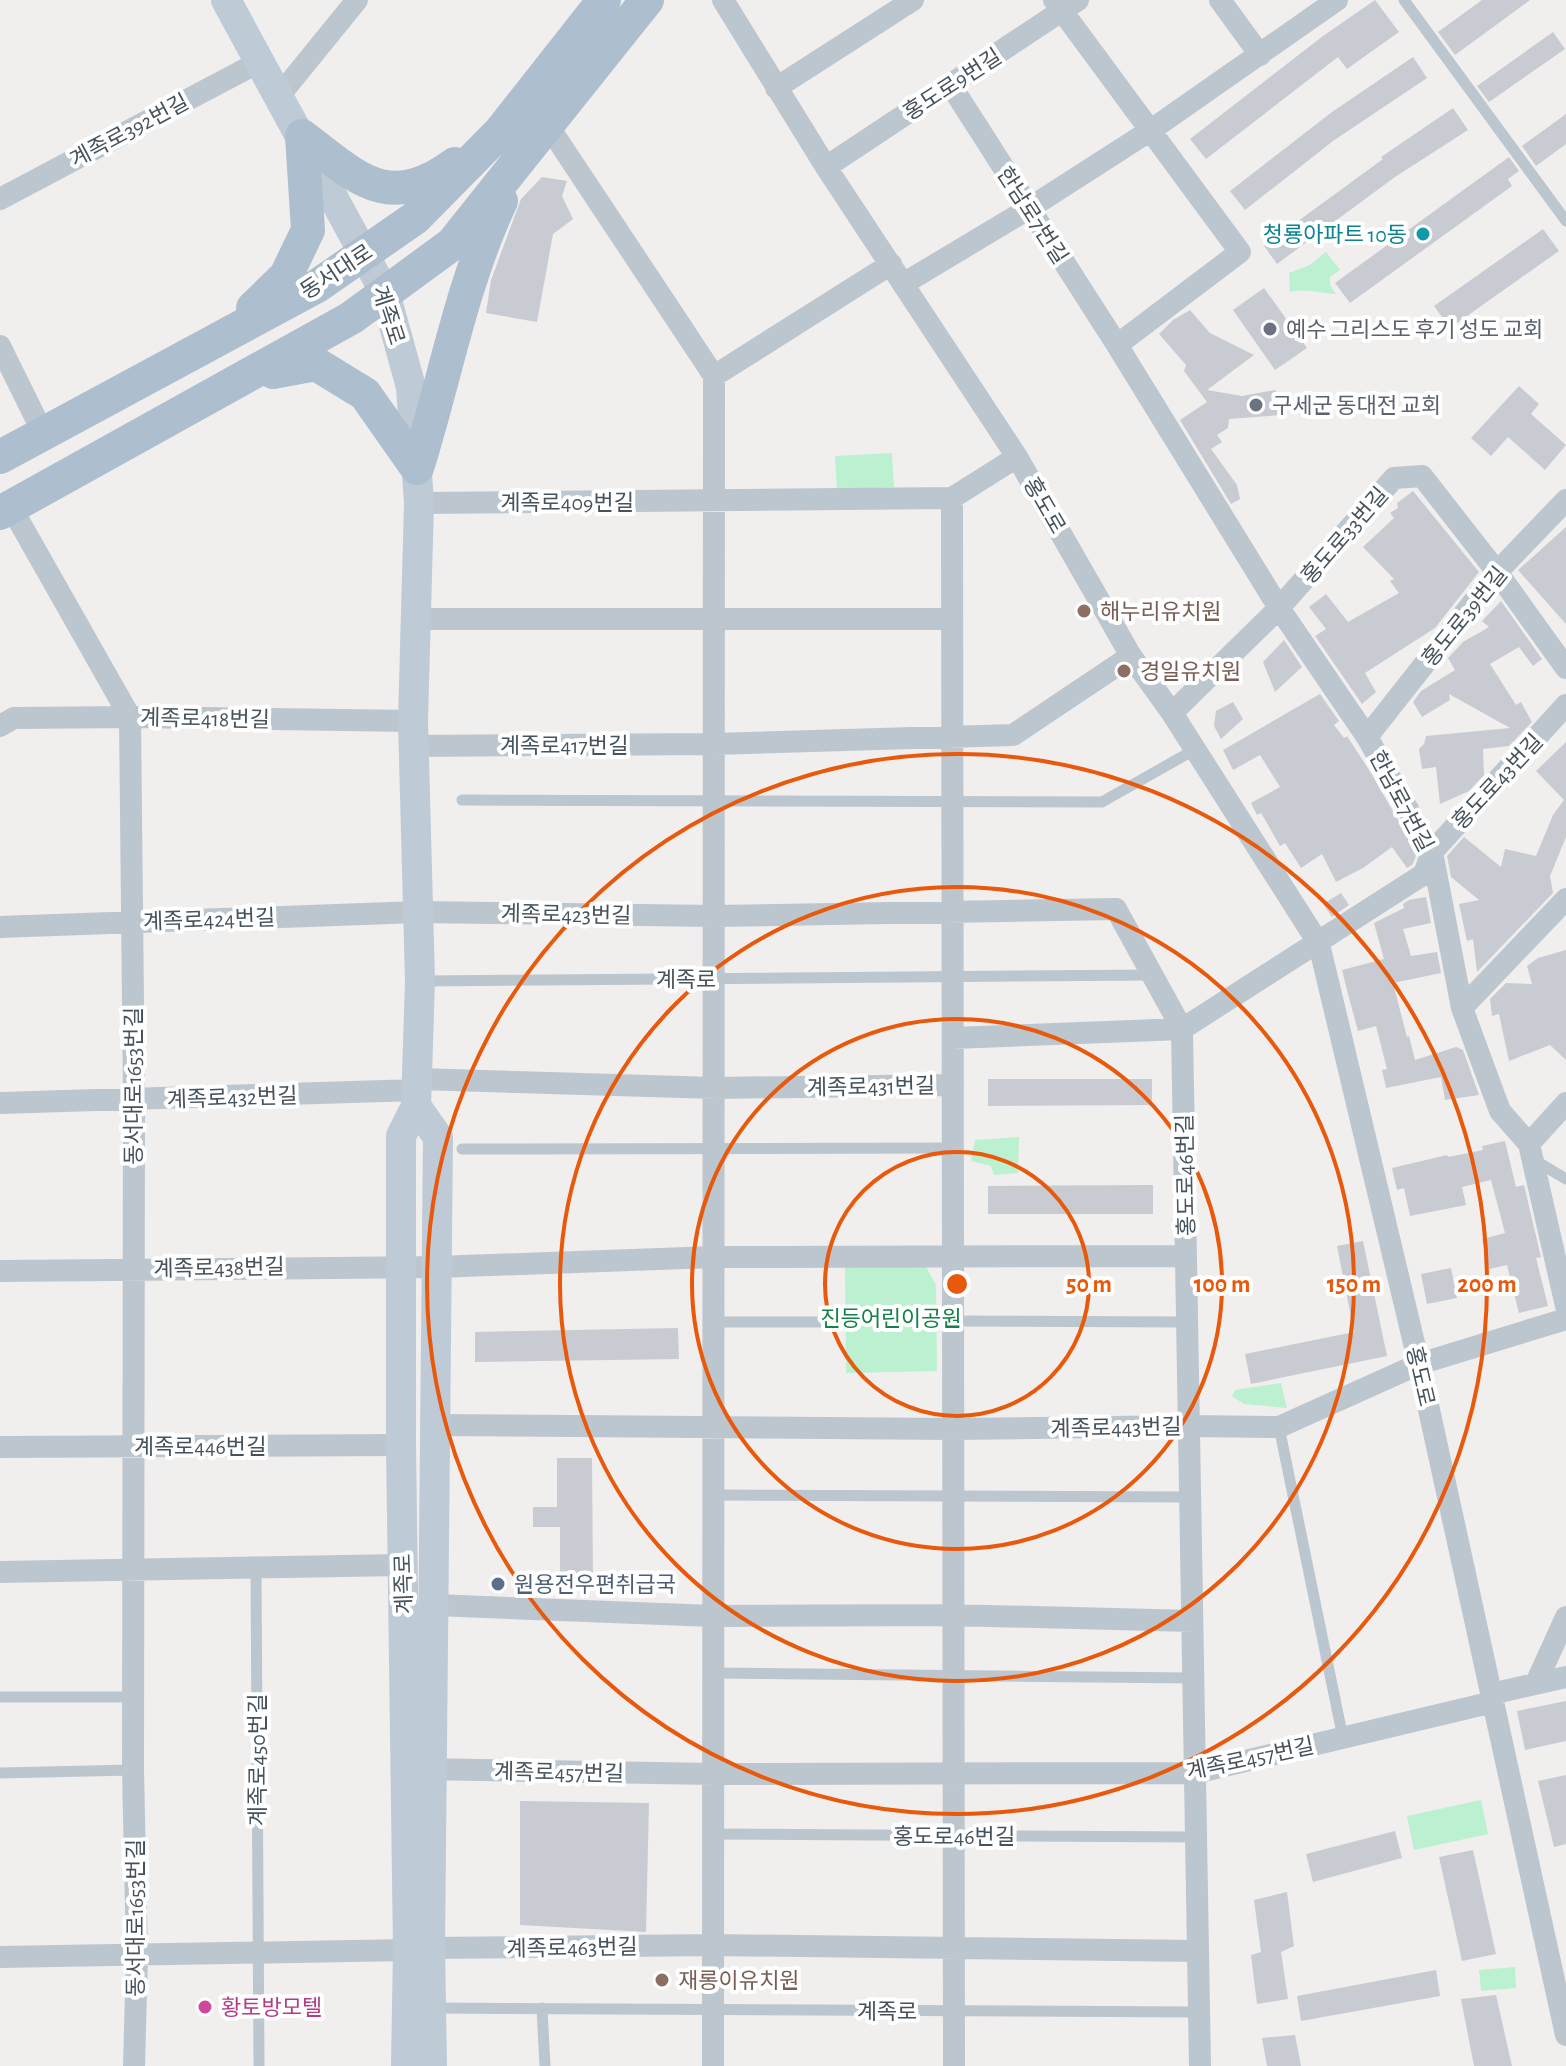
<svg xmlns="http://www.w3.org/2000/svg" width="1566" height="2066" font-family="'Alegreya Sans','Noto Sans KR',sans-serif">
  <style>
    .green { fill: #bbf0d0 }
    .building { fill: #c8cbd1 }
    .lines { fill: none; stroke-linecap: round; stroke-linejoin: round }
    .lane { stroke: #bcc6ce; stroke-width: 11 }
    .street { stroke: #bcc6ce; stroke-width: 22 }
    .secondary { stroke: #becad6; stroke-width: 30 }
    .primary { stroke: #adbece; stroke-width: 34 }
    .ring { fill: none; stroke: #e8590c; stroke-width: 4 }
    .culture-dot { fill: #0f9aa8; stroke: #fff; stroke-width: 3 }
    .worship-dot { fill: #6b7280; stroke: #fff; stroke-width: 3 }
    .education-dot { fill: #8d6e63; stroke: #fff; stroke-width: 3 }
    .service-dot { fill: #5c6f8a; stroke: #fff; stroke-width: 3 }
    .hotel-dot { fill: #d1479c; stroke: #fff; stroke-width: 3 }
    .labels { text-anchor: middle; stroke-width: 8; stroke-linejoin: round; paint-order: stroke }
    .street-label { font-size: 22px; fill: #46525c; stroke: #fff }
    .culture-label { font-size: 22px; fill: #0d838f; stroke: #fff; text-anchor: end }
    .worship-label { font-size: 22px; fill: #5b616d; stroke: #fff; text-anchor: start }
    .education-label { font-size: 22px; fill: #785e54; stroke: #fff; text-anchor: start }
    .park-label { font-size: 22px; fill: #15804a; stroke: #fff }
    .service-label { font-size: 22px; fill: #4e5e75; stroke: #fff; text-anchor: start }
    .hotel-label { font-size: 22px; fill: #b23c85; stroke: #fff; text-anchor: start }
    .centre { fill: #e8590c; stroke: #fff; stroke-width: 4 }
    .ring-label { font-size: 24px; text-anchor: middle; font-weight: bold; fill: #e8590c; stroke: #fff; stroke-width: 8; stroke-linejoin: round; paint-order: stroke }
  </style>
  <rect width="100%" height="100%" fill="#f1eeee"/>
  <path class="green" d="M1326,252L1340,270L1330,277V285L1336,294C1320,293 1305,288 1290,292L1289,273L1310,265Z
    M892,453L894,487L837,490L835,456Z
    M1019,1137L1018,1173L994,1175L991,1166L971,1161L975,1140Z
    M924,1263L936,1285L937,1371L846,1373L845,1265Z
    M1281,1383L1287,1408L1244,1404L1232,1396L1235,1390Z
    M1481,1800L1488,1834L1414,1850L1407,1816Z
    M1515,1967L1516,1988L1481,1991L1479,1970Z"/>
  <path class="building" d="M1375,0L1399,32L1347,69L1338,57L1206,159L1190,139L1323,36Z
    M1482,0H1530L1455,55L1438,32Z
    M1553,32L1565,49L1489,102L1477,86Z
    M1413,57L1427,78L1333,141L1245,210L1230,191L1332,112Z
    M1453,108L1468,130L1395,177L1277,264L1264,246L1383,159L1381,157Z
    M1566,114V144L1536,166L1522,146Z
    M1509,157L1519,171L1508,179L1512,186L1350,303L1335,283Z
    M542,177L567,181L562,196L573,219L553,234L537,322L486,313L491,280L521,199Z
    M1543,229L1559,251L1450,328L1434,306Z
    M1264,288L1307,348L1275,370L1233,310Z
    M1190,310L1210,333L1254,355L1207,390L1242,396L1275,390L1280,398L1281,415L1229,419L1228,428L1217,435L1222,442L1211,449L1237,485L1240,499L1231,504L1180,420L1207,402L1184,371L1186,365L1159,334L1173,320Z
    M1519,386L1539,404L1531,414L1566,445L1545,470L1508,437L1491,456L1471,438Z
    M1413,491L1479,572L1435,628L1365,673L1376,692L1362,704L1315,636L1326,629L1309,607L1326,594L1348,622L1399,593L1390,581L1394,579L1363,547L1394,518L1390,513L1398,508L1397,503Z
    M1566,527V624L1518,570Z
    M1501,601L1542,659L1533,666L1519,647L1490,664L1516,705L1521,702L1532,722L1509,746L1483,749L1484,775L1469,791L1440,804L1436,767L1422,769L1419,749L1424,744L1426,736L1510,728L1449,694L1450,700L1422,717L1413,702L1421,691L1455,670L1448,658L1463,642L1489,627L1482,621Z
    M1284,640L1302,667L1275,692L1263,662Z
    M1320,694L1339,721L1334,725L1344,738L1347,736L1371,773L1417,853L1413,864L1407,868L1392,847L1363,868L1336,882L1322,854L1301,868L1285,843L1280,846L1261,813L1257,815L1251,803L1280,787L1260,755L1233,770L1223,750Z
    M1233,702L1243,719L1221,739L1214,726L1216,711Z
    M1566,742V837L1550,876L1553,893L1477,972L1473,939L1467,941L1459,904L1479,900L1451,877L1447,856L1464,837L1501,867L1505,849L1536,856L1553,815L1564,800L1536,771Z
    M1341,893L1349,905L1332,917L1323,904Z
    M1426,897L1431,923L1403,929L1411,956L1437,952L1441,973L1393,983L1407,1037L1409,1036L1415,1060L1456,1047L1463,1050L1479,1095L1445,1100L1441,1077L1386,1088L1382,1070L1387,1069L1376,1026L1358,1031L1348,994L1342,970L1384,959L1374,923L1404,908L1403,904L1409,900Z
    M1566,950V1060L1550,1045L1509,1061L1499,1014L1492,1016L1490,999L1506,983L1532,984L1527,966L1538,958Z
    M988,1079H1152V1105L988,1106Z
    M1505,1141L1516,1187L1524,1185L1541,1257L1536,1258L1548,1306L1519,1313L1507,1265L1489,1269L1482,1239L1505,1233L1491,1180L1462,1187L1466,1205L1410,1216L1404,1188L1397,1190L1392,1168L1447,1155L1448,1157L1483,1150L1482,1146Z
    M1153,1185V1214H988V1186Z
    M1363,1241L1387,1356L1251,1384L1245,1354L1354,1332L1337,1246Z
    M1451,1268L1457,1298L1427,1304L1421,1274Z
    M678,1328L679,1359L475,1362V1332Z
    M557,1458H592L593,1585L560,1586V1527H533V1507H557Z
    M1566,1701V1741L1525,1750L1517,1711Z
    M1566,1775V1844L1554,1847L1538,1781Z
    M520,1801L649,1803L646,1932L520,1925Z
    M1395,1831L1402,1858L1313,1882L1306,1854Z
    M1473,1850L1496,1954L1462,1961L1439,1857Z
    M1287,1892L1294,1946L1281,1952L1288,1999L1257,2004L1251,1955L1261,1952L1254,1900Z
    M1436,1970L1440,1996L1301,2021L1297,1996Z
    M1496,1995L1512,2066H1474L1461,1999Z
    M1295,2035L1301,2066H1267L1262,2038Z"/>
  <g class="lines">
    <path class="lane" d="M1404,0L1566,221
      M462,800L1102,802L1194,750
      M420,981L1153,975
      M462,1149L953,1148
      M1536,1161L1566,1179
      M953,1321L1187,1322
      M714,1322H826
      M1279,1427L1343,1738
      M714,1495L1190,1497
      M256,1568L259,2066
      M713,1673L1193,1678
      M0,1697H133
      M0,1773L133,1770
      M713,1834L1196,1837
      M431,2008L1199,2012
      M542,2008L545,2066"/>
    <path class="street" d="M723,0L826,167L1017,457L1131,656L1172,713L1319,944L1419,1364L1566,2035
      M1054,0L1240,252L1117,345
      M1220,0L1260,55
      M950,84L1117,345L1279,608L1367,737L1432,852L1462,1008L1500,1111L1529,1144L1566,1306
      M776,88L913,0
      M279,96L357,0
      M547,124L714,376L713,2066
      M826,167L1078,0
      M0,199L259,62
      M903,284L1028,209L1151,130L1337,0
      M0,346L43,433
      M714,376L891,264
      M952,498L954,2066
      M419,503L952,498L1017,457
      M11,507L130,717L134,1100L133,1770L137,1955L134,2066
      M416,619H952
      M1172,713L1279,608L1394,478L1422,476L1497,572L1566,668
      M0,726L14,718L130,717L413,721
      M1367,737L1497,572L1566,500
      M414,746L714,744L1013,735L1131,656
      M0,927L418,912L714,916L1116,909L1182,1029L1200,2066
      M1462,1008L1566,899
      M953,1038L1182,1029L1424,874L1432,852L1566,705
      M417,1079L714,1088L953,1085
      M0,1103L417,1090
      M1529,1144L1566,1103
      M0,1271L437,1267L714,1257L1186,1256
      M435,1425L953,1429L1189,1426L1279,1427L1419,1364L1566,1319
      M0,1447L401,1445
      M0,1572L402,1565
      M435,1605L713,1616L953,1615L1192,1621
      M1536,1683L1566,1617
      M1491,1694L1566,1677
      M418,1769L713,1774L1195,1773L1493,1702
      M430,1948L713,1945L1198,1951
      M0,1957L408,1950"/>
    <path class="secondary" d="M226,0L385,293L411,387L419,503L413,721L420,981L416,1106L401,1136V1445L408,1950L406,2066
      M416,1106L438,1137L430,1948L432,2066"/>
    <path class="primary" d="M302,136C357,178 388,213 455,164
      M253,308L286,276L308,230L302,136
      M273,372L316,364L365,394L417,468
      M0,457L317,286L415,218L500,132L604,0
      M417,468C445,379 461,286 501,201
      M0,513L351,318L452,244L647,0"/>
  </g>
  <g class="ring">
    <circle cx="957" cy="1284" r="132"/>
    <circle cx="957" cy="1284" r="265"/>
    <circle cx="957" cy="1284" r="397"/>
    <circle cx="957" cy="1284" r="530"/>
  </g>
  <circle class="culture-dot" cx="1423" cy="234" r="8"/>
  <g class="worship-dot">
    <circle cx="1270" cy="329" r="8"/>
    <circle cx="1256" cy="405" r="8"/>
  </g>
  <g class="education-dot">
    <circle cx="1084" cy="611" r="8"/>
    <circle cx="1124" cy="671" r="8"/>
    <circle cx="662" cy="1980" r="8"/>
  </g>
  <circle class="service-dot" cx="498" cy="1584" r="8"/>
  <circle class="hotel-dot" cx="205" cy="2007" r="8"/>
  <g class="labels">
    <g class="street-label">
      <text transform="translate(952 84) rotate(-33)" y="8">홍도로9번길</text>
      <text transform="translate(129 130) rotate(-28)" y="8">계족로392번길</text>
      <text transform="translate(1033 215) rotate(57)" y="8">한남로7번길</text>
      <text transform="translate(336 271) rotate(-33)" y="8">동서대로</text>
      <text transform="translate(389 315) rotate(72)" y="8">계족로</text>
      <text x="567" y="510">계족로409번길</text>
      <text transform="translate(1045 505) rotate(60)" y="8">홍도로</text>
      <text transform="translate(1344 535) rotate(-49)" y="8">홍도로33번길</text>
      <text transform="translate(1464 616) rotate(-51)" y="8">홍도로39번길</text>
      <text transform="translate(205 718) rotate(1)" y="8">계족로418번길</text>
      <text x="564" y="753">계족로417번길</text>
      <text transform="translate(1497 781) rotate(-47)" y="8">홍도로43번길</text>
      <text transform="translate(1402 801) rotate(62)" y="8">한남로7번길</text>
      <text transform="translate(566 914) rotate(1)" y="8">계족로423번길</text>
      <text transform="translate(209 919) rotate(-2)" y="8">계족로424번길</text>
      <text x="686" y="987">계족로</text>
      <text transform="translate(133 1086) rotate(-90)" y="8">동서대로1653번길</text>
      <text transform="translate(871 1086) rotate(-1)" y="8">계족로431번길</text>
      <text transform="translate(232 1097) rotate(-2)" y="8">계족로432번길</text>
      <text transform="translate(1185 1175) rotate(-91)" y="8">홍도로46번길</text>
      <text transform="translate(219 1267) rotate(-1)" y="8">계족로438번길</text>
      <text transform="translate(1421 1376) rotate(77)" y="8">홍도로</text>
      <text transform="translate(1116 1427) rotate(-1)" y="8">계족로443번길</text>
      <text x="200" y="1454">계족로446번길</text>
      <text transform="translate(403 1584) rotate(-92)" y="8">계족로</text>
      <text transform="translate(1250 1758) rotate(-12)" y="8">계족로457번길</text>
      <text transform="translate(257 1760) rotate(-90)" y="8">계족로450번길</text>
      <text transform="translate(559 1772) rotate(1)" y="8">계족로457번길</text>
      <text x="954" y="1844">홍도로46번길</text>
      <text transform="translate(135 1918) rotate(-90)" y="8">동서대로1653번길</text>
      <text transform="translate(572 1947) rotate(-1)" y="8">계족로463번길</text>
      <text x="887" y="2019">계족로</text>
    </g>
    <g class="culture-label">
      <text x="1407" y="242">청룡아파트 10동</text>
    </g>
    <g class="worship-label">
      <text x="1286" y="337">예수 그리스도 후기 성도 교회</text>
      <text x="1272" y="413">구세군 동대전 교회</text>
    </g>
    <g class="education-label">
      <text x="1100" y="619">해누리유치원</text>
      <text x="1140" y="679">경일유치원</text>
      <text x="678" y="1988">재롱이유치원</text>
    </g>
    <g class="park-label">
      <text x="891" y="1326">진등어린이공원</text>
    </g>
    <g class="service-label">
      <text x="514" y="1592">원용전우편취급국</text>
    </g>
    <g class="hotel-label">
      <text x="221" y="2015">황토방모텔</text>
    </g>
  </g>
  <circle cx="957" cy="1284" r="12" class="centre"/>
  <g class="ring-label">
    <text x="1089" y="1292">50 m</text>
    <text x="1222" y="1292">100 m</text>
    <text x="1354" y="1292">150 m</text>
    <text x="1487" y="1292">200 m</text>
  </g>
</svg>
